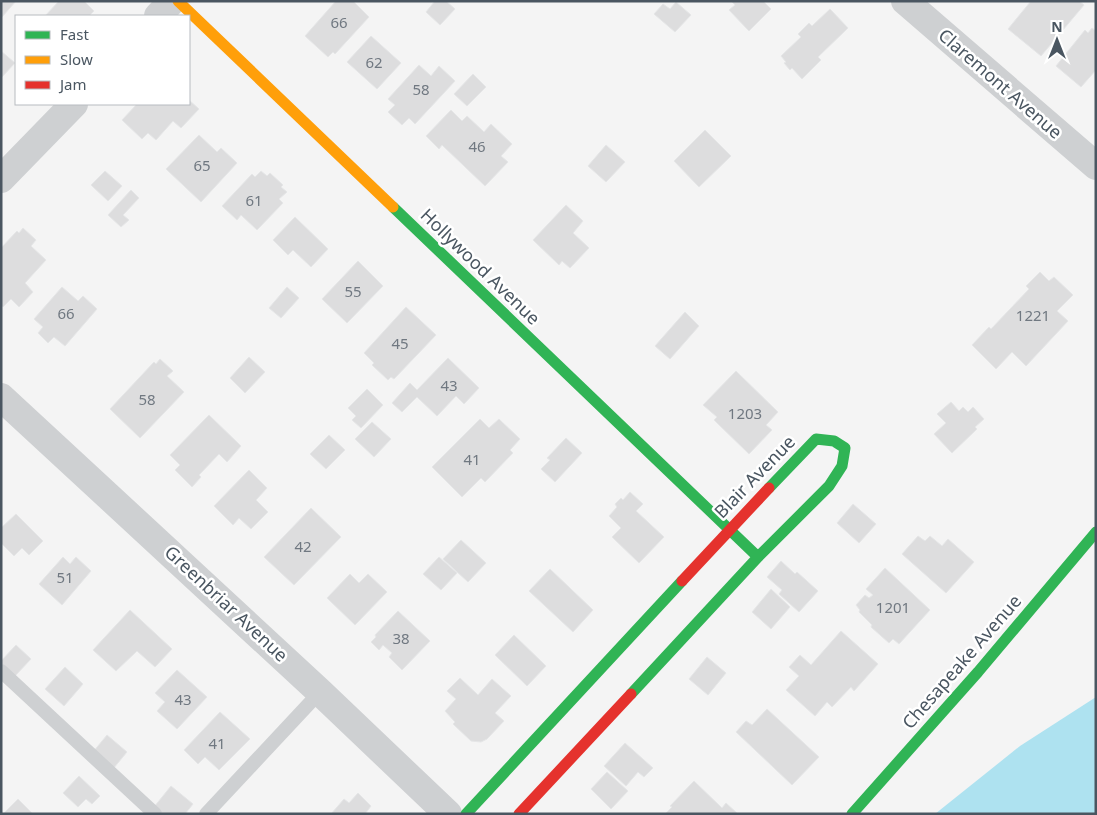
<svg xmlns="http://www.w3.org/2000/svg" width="1097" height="815" font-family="'Noto Sans',sans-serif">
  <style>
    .water { fill: #aee2f0 }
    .building { fill: #ddddde; stroke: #e5e6e7 }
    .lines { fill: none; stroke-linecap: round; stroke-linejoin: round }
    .lane { stroke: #ced0d2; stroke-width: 14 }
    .street { stroke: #ced0d2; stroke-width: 28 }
    .fast { stroke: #30b455; stroke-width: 11 }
    .slow { stroke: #ff9f0a; stroke-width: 11 }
    .jam { stroke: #e5322d; stroke-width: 11 }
    .labels { text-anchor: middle; stroke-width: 5; stroke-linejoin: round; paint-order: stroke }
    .number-label { font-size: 15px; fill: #707881 }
    .street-label { font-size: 18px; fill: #4a5661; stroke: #fff }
  </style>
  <rect width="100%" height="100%" fill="#f4f4f4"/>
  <path class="water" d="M1096,697V814H935L1020,746Z"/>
  <path class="building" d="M1,1H16L2,17L1,16Z
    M59,1H84L94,11L89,16H45Z
    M336,1H355L354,2L369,17L335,54L333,52L328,57L305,36Z
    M435,1H446L455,9L440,25L426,12Z
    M731,1H763L771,9L749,31L729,10L735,5Z
    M1031,1H1079L1084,5L1041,56L1008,29Z
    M676,2L691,15L675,32L654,14L663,4L670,9Z
    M830,9L848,28L818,57L821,60L802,79L792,68L790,70L784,63L786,62L781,56L801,37L798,34L809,23L812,26Z
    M1092,28L1096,31V70L1081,87L1056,66L1085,30L1088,33Z
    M371,36L401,63L377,89L347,62Z
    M1,51L15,63L1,78Z
    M419,65L431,76L439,66L455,81L415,124L409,118L402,125L388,112L395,105L388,99Z
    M473,74L486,87L467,106L454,94Z
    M189,100L199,109L181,128L173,121L156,140L148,133L142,139L122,120L137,104H189Z
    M451,110L462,121L467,116L484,132L491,124L512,144L501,156L508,162L485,186L442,145L439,149L426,136Z
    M705,130L731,156L699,187L674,161Z
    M199,135L217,152L221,148L237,163L201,202L166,169Z
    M606,145L625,162L606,182L588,166Z
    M105,171L122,186L108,201L91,185Z
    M261,171L267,176L270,173L283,185L281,187L287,192L279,199L283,203L257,230L241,215L237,220L222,206L252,174L255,177Z
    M131,190L139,198L123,215L129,220L121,227L108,215Z
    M566,205L583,221L573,233L589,248L570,268L562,261L559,265L533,240Z
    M295,217L328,249L311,267L293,250L288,255L273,240Z
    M23,228L36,240L31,246L46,260L25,283L33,292L19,307L11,299L3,307L1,305V248L17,231L19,233Z
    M358,261L383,286L347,323L322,299Z
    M1040,272L1049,281L1054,277L1073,295L1057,311L1068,321L1026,366L1012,352L996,369L972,345L989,327L991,329L1029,289L1026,286Z
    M62,287L78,301L83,296L97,309L65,346L54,337L48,343L38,333L43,327L34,319Z
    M287,287L299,298L281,318L269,308Z
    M406,307L436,335L394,379L391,377L388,380L372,365L374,363L364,353Z
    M685,312L699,326L670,359L655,346Z
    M249,357L265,372L245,393L230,378Z
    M448,358L479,388L464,404L456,396L437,416L417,397L402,412L392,403L410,383L417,390Z
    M160,359L173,371L167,376L184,392L140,438L110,409L154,362L156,364Z
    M736,371L778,412L766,425L772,430L749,454L714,420L717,417L703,405Z
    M367,389L383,405L361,428L352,420L356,416L348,408Z
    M951,402L959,411L963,407L968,412L973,407L984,419L975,427L977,429L952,453L934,434L946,423L937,414Z
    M209,415L241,446L227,462L219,454L199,475L201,477L192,487L175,470L180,465L170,455Z
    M480,419L489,428L499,419L520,439L510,450L513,453L485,482L481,478L462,497L432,467Z
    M372,422L391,439L374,457L355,439Z
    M329,435L345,450L326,469L310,454Z
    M566,438L582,453L555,482L541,469L550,460L547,458Z
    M249,470L267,488L256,500L268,512L251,529L239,518L233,525L214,506Z
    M630,492L643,504L636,511L664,537L639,563L612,537L621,528L609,516L617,507L615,504L621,498L623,500Z
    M853,504L876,524L859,543L837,523Z
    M311,508L341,537L294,585L264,557Z
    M16,514L43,541L29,555L22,548L14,556L1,543V528Z
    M918,536L925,541L930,536L942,546L948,539L974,562L946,593L902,554Z
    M461,540L486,563L468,582L443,559Z
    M63,557L70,564L76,557L91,571L62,605L39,584Z
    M439,557L457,573L441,590L423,574Z
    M781,561L795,574L797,572L818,591L799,612L779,594L782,590L767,577Z
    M885,568L930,610L899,644L893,639L889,643L871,627L872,625L859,612L860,610L856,605L865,595L869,598L873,595L866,589Z
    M550,569L593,610L573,632L529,591Z
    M350,574L359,583L368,574L387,592L355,625L327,598Z
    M771,589L790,607L771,629L752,612Z
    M130,610L172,649L155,667L137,651L116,671L93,650Z
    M398,611L430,641L402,670L389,657L392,653L383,645L379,650L371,642L376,637L375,635Z
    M841,631L878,664L854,691L851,687L832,707L827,702L815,716L786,690L799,676L789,667L800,655L811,665Z
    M514,635L546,666L527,686L495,655Z
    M16,645L31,659L15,676L1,663V661Z
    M707,657L726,673L708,695L689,679Z
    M65,667L83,684L64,706L45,689Z
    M177,670L207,697L177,729L157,711L165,702L155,693Z
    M460,678L478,695L492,679L511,696L495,713L504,721L487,739L481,742L471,741L453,724L455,722L445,711L456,699L447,691Z
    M767,709L819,757L792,785L736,732L746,721L752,725Z
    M220,712L250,739L219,770L205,757L198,764L184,750Z
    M107,735L127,752L113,769L93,752Z
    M625,743L653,768L644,777L638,772L626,786L604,766Z
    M607,772L628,791L611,809L591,789Z
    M79,776L100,796L92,804L86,799L78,807L63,793Z
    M694,781L722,808L726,803L738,814H665L672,807L670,806Z
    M171,786L193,804L185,814H163L154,807Z
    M358,793L371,806L365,814H331L344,799L349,803Z
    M18,799L33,814H3Z"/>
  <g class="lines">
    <path class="lane" d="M1,671L155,814
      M206,814L320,692"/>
    <path class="street" d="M905,1L1096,166
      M158,16L172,1
      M1,179L74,104
      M1,397L320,692L448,814"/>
    <path class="fast" d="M393,207L758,557
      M631,694L758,557L829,486L842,466L845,448L834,441L816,439L769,488
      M466,814L682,581
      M852,814L978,672L1096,532"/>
    <path class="slow" d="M178,1L393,207"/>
    <path class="jam" d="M682,581L769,488
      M519,814L631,694"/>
  </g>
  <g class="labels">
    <g class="number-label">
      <text x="339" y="28">66</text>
      <text x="374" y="68">62</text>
      <text x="421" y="95">58</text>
      <text x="477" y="152">46</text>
      <text x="202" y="171">65</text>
      <text x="254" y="206">61</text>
      <text x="353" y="297">55</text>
      <text x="66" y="319">66</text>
      <text x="1033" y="321">1221</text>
      <text x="400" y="349">45</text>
      <text x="449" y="391">43</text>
      <text x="147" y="405">58</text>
      <text x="745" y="419">1203</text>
      <text x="472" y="465">41</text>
      <text x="303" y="552">42</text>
      <text x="65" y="583">51</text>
      <text x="893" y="613">1201</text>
      <text x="401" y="644">38</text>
      <text x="183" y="705">43</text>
      <text x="217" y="749">41</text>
    </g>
    <g class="street-label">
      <text transform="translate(1000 84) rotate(41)" y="6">Claremont Avenue</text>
      <text transform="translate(480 267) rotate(44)" y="6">Hollywood Avenue</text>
      <text transform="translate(755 477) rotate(-46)" y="6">Blair Avenue</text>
      <text transform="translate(226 604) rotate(43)" y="6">Greenbriar Avenue</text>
      <text transform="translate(962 662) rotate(-49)" y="6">Chesapeake Avenue</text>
    </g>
  </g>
  <rect width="1097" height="815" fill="none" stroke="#4a5661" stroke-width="5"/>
  <rect x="15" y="15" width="175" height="90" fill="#ffffff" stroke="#b7bbc0"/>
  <rect x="25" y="31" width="25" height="8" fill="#30b455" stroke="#b7bbc0"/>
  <text x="60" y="40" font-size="15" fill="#4a5661">Fast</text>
  <rect x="25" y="56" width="25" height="8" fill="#ff9f0a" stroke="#b7bbc0"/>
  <text x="60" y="65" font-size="15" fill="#4a5661">Slow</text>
  <rect x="25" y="81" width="25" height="8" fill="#e5322d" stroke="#b7bbc0"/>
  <text x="60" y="90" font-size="15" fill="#4a5661">Jam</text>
  <g transform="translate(1057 40)" stroke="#ffffff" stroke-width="4" paint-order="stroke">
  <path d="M0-4L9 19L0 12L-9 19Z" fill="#4a5661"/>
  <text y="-8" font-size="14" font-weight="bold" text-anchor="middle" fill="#4a5661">N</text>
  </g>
</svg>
